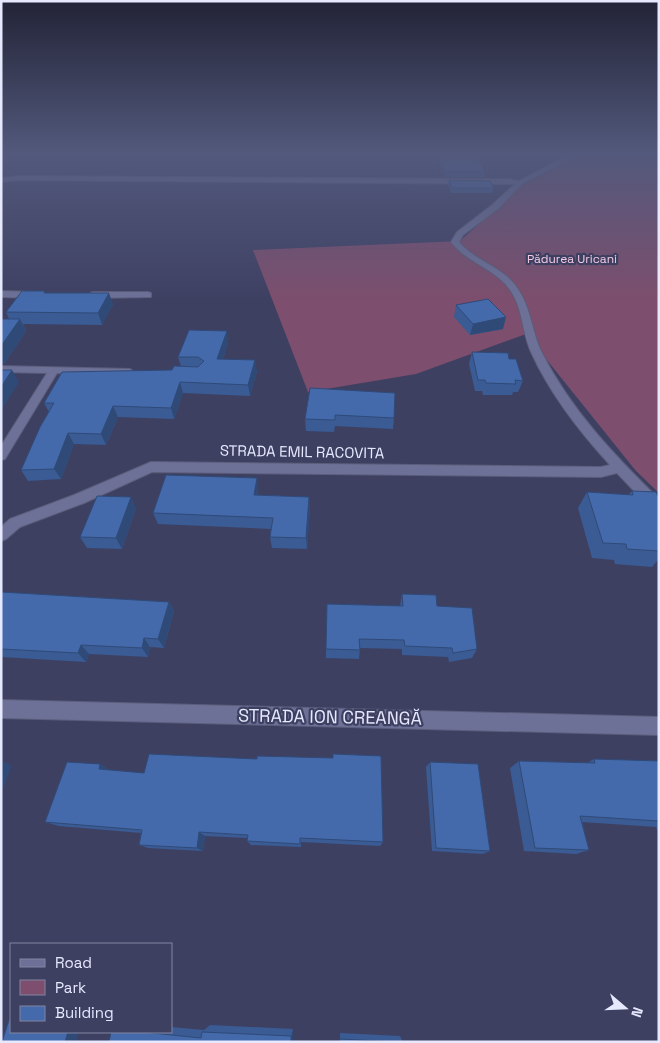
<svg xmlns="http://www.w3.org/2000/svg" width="660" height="1043" font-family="'Space Grotesk',sans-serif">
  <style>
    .green { fill: #7d4e6d }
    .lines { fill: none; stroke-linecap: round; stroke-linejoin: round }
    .minor-casing { stroke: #5b5d7a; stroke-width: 2 }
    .minor { fill: #6e7197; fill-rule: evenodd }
    .wall { fill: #3a5b93 }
    .shaded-wall { fill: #304a78 }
    .building { fill: #446aab; stroke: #304a78 }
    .labels { text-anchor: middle; stroke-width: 4.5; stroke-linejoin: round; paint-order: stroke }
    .far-park-label { font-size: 12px; fill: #f3cae4; stroke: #3e4062 }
    .street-label { font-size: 15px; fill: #e6e9fe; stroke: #3e4062 }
    .near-street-label { font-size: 18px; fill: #e6e9fe; stroke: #3e4062 }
  </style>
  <rect width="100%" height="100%" fill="#3e4062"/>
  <path class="green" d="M578,155H659V493L636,471L526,334L416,374L308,392L253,250L460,241L521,186Z"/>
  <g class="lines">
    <defs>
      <path id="minor" d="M569,155H577L522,184L498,209L463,235L459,242C476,262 504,267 518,289C531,308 532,333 542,353C571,410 614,455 659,499V513L654,512L617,473L601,477L152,472L84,503L20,527L6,539L1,541V527L10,519L74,495L151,462L601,467L610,465C579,431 550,394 531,352C522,332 523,308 510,290C496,269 467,263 451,242L457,232L492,205L515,184L19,180L1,182V178L19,176L510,179L519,181Z
        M1,291L38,292L42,295L38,298L1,297Z
        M148,292L151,293V297L92,298L88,295L92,292Z
        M1,366L130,369L135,372L130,375L57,373L5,459L1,460V446L47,373L1,372Z
        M1,700L659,717V735L1,718Z"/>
    </defs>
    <use href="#minor" class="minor-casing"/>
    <use href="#minor" class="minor"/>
  </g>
  <path class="wall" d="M440,159L485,172L484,177H445L439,163Z
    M449,180L494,188L492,193H451L448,185Z
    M46,293L113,304L102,325L23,324L26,331L4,364H1V319H9L6,312Z
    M456,305L503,329L470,335L454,317Z
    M228,342L223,359L257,371L250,396L183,393L174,419L118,417L106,445L74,444L61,479L28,481L21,470L49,412L44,403L172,370L181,366L178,357Z
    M472,352L509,359L523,381L518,392H513L512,395H483L482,391H475L469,364Z
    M310,388L394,418L393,429L335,426L334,432L306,431L305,419Z
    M258,490V495L309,497L310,508L307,549L272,548L270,537L271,529L158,524L153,513Z
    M632,491L659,496V559L652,567L615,564L614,560L592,558L578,508L587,492L628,495Z
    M136,508L122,549L87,548L80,537Z
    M1,592L169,602L174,611L164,648L150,647L148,657L89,654L86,662L1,657Z
    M402,594L437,606L477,649L472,658L449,662L448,657L402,655V649L360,648L359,659L326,658V649L400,606Z
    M594,759L659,761V834L656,827L582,822L589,850L576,854L524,851L510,768L519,761L587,763Z
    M430,762L490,851L483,854L432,851L426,767Z
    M100,764L109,770L383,842L380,846L301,842V847L251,845L247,841V838L205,836L203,851L148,848L139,845L141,833L59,826L45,822Z
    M210,1025L293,1029V1042H109L111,1032H171V1027L204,1030Z
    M340,1033L400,1036L403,1042H340Z"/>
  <path class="shaded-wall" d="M109,293L113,304L102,325L98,313Z
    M506,317L503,329L470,335L473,324Z
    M20,319L26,331L4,364H1V346Z
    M227,331L228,342L220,370L217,359Z
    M255,360L257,371L250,396L248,385Z
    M12,370L19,382L1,411V387Z
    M180,382L183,393L174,419L171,408Z
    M113,406L118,417L106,445L101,434Z
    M68,433L74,444L61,479L54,469Z
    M257,478L258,490L256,506L254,495Z
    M131,497L136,508L122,549L116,538Z
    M309,497L310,508L307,549L306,538Z
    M169,602L174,611L164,648L158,639Z
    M144,638L150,647L148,657L142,648Z
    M81,645L89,654L86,662L78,653Z
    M1,760L12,766L1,793Z
    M100,764L110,771L99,769Z
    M199,832L205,836L203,851L197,848Z
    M293,1029V1042H291V1036Z
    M68,1032H79L76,1042H65Z"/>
  <path class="building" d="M440,159H478L485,172H445Z
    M449,180L490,181L494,188H452Z
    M22,291H45L44,293H109L98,313L6,312Z
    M488,299L506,317L473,324L456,305Z
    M1,319H20L1,346Z
    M189,330L227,331L217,359L255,360L248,385L180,382L171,408L113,406L101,434L68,433L54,469L21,470L40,427L54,403H44L62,372L172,370L174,366L198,367L204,361L198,357H178Z
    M472,352L508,353L509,359H516L523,381L515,380L516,384L486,383L485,380H478Z
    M1,370H12L1,387Z
    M310,388L395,393L394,418L335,415V420L305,419Z
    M166,475L257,478L254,495L309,497L306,538L270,537L273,518L153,513Z
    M632,491L656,492L658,496H659V551L627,549L626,544L603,543L587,492L633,495Z
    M97,496L131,497L116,538L80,537Z
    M1,592L169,602L158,639L144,638L142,648L81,645L78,653L1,649Z
    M402,594L436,595L437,606L472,608L477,649L453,653L452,648L405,646L404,640L359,639L360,650L326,649L327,604L403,606Z
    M149,754L257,759V756L333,758V754L381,756L383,842L300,838V844L247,841L248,835L199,832L197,848L139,845L142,830L45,822L67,762L100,764L99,769L144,773Z
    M594,759L659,761V821L580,816L589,850L535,848L519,761L595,763Z
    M430,762L478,764L490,851L436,848Z
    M9,1020H11V1032H68L65,1042H2Z
    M111,1032H142L201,1038L202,1032L291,1036V1042H109Z
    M340,1039L397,1042H340Z"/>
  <linearGradient id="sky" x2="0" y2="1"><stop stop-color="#222336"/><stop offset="0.51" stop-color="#52597c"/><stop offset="1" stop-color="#52597c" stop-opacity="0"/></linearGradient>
  <rect width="660" height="301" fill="url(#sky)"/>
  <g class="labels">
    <g class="far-park-label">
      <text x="572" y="263">Pădurea Uricani</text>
    </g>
    <g class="street-label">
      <text transform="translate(302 452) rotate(1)" y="5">STRADA EMIL RACOVITA</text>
    </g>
    <g class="near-street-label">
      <text transform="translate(330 717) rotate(1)" y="6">STRADA ION CREANGĂ</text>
    </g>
  </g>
  <rect width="660" height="1043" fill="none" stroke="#e6e9fe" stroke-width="5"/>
  <rect x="10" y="943" width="162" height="90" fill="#3e4062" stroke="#8184a0"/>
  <rect x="20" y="959" width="25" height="8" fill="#6e7197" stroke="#8184a0"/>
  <text x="55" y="968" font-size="15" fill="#e6e9fe">Road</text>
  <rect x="20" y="980" width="25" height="15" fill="#7d4e6d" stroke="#8184a0"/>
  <text x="55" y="993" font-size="15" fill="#e6e9fe">Park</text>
  <rect x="20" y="1006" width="25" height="15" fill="#446aab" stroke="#8184a0"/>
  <text x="55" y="1018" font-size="15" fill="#e6e9fe">Building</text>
  <g transform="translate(625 1008) rotate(109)" stroke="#3e4062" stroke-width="4" paint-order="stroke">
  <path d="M0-4L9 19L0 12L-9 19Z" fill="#e6e9fe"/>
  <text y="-8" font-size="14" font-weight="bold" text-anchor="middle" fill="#e6e9fe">N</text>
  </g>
</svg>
